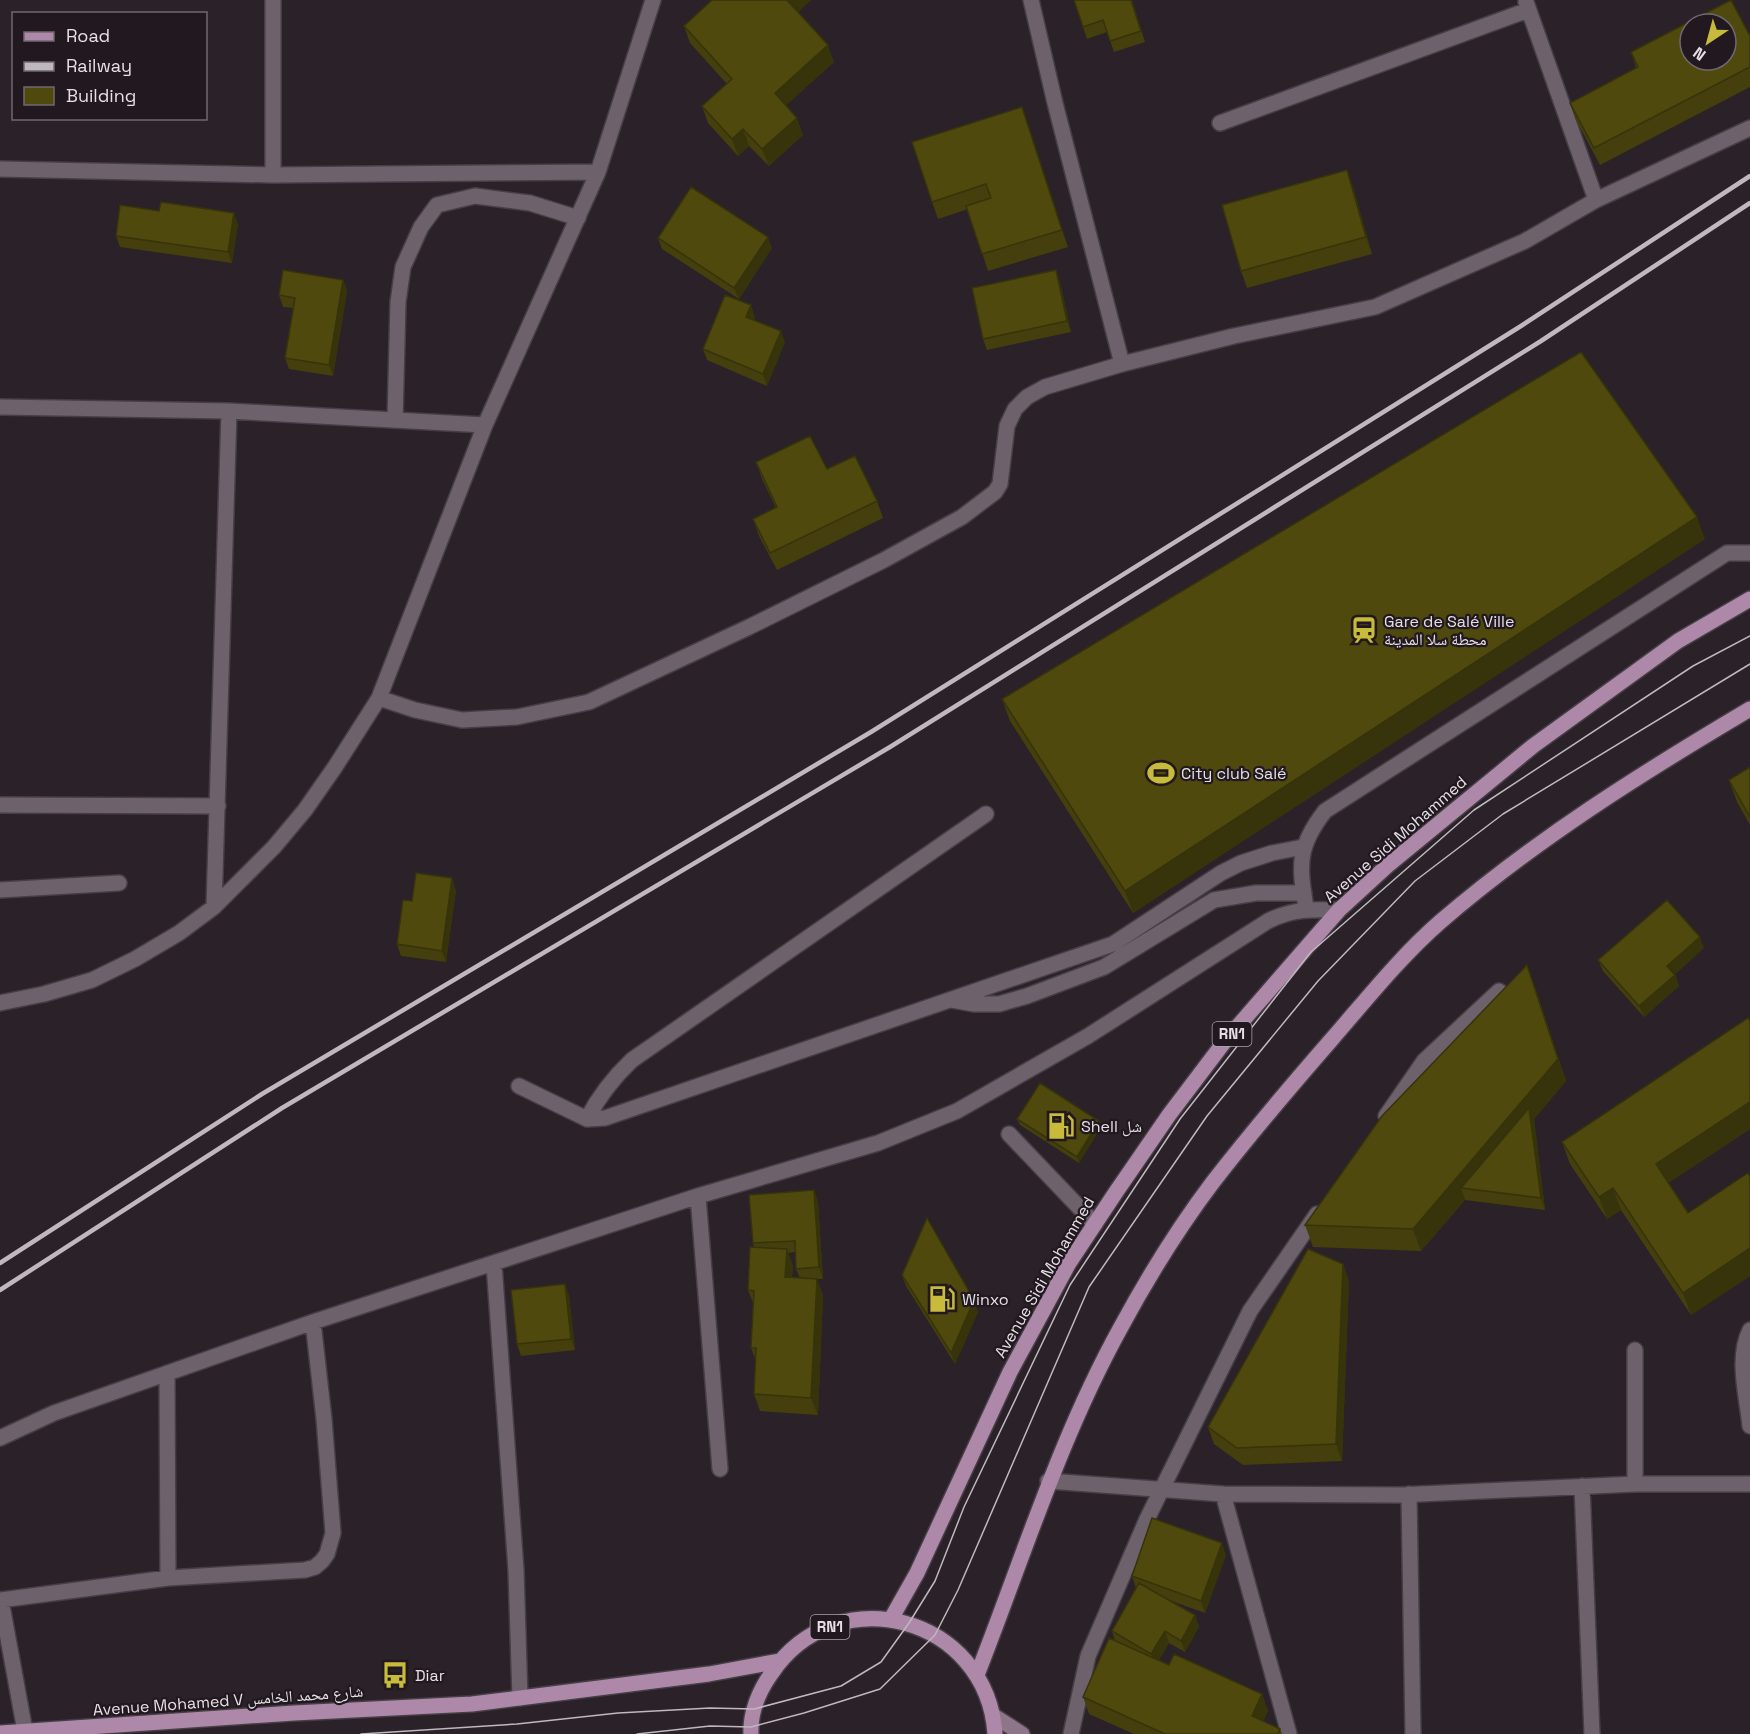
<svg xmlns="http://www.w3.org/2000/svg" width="1750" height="1734" font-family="'Space Grotesk','Noto Naskh Arabic',sans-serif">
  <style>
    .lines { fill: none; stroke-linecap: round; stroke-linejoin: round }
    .lane-casing { stroke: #463e45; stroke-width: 18 }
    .street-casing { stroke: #463e45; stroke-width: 18 }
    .secondary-casing { stroke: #463e45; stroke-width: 18 }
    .primary-casing { stroke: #463e45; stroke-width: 18 }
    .lane { stroke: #6d626b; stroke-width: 15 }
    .street { stroke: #6d626b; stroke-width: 15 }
    .secondary { stroke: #8d758a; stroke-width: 15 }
    .primary { stroke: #ad88a9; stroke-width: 15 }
    .tram { stroke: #bfb8be; stroke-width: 1.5 }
    .rail { stroke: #bfb8be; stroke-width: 4.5 }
    .wall { fill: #443f0c; fill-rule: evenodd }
    .shaded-wall { fill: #37330a }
    .building { fill: #4f490e; stroke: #37330a; stroke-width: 1.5; fill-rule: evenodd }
    .labels { text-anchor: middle; stroke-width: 4.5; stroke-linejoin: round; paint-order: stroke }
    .shield { fill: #211820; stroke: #aba4aa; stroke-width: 1.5 }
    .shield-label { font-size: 15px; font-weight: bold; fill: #e6e0e5 }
    .poi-label { font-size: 16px; fill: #e6e0e5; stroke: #211820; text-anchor: start }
    .street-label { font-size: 16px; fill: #e6e0e5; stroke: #211820 }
  </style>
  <rect width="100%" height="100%" fill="#2a2129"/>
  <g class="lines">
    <defs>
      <path id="lane" d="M395,420L398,302L403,267L421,227L437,205L475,196L530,203L578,218
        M0,890L119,883
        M1306,908C1299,865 1297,847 1325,811L1727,553H1750
        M952,1000L974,1004H999L1027,996L1104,967L1214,900L1256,893H1304
        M519,1086L587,1119L605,1118L1113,944L1221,873L1241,863L1272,853L1303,847
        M1386,1116L1424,1061L1499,991
        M587,1119C599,1096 613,1078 632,1060L986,814
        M1009,1134L1095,1224
        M1071,1734L1088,1656L1147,1519L1250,1311L1317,1214"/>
      <path id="street" d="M1031,0L1055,103L1122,364
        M1526,2L1596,200
        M1220,123L1528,10
        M0,169L273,175L598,172
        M273,175V0
        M0,407L229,411L485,425
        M379,698L415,710L462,720L517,717L589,702L749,627L884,560L962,517L995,492L1000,484L1007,426L1015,409L1027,397L1045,387L1122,364L1234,336L1375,307L1525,241L1596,200L1750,128
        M0,805L218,806
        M214,907L229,411
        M0,1003L44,994L92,980L135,959L179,933L214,907L274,847L305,810L335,767L379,698L485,425L598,172L653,0
        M698,1196L720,1469
        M494,1264L516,1570L520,1698
        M1750,1330C1736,1358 1747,1396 1750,1426
        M167,1373L168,1578
        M0,1438L54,1413L313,1322L698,1196L878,1143L957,1111L1088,1036L1268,921C1292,909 1312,909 1339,910
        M1048,1481L1223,1494L1289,1734
        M1635,1484V1350
        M1582,1486L1592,1734
        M1223,1494L1399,1495L1635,1484H1750
        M1409,1494L1413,1734
        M0,1600L168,1578L305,1570L315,1567L322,1561L327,1554L333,1533L324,1419L313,1322
        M1,1600L25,1731"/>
      <path id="secondary" d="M994,1716L1022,1734"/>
      <path id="primary" d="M891,1619L917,1573L1010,1372L1069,1263L1116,1192L1169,1115L1225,1041L1339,910L1387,866L1533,746L1678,641L1750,599
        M977,1675C1023,1558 1060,1437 1121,1327C1148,1277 1179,1227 1213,1182C1251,1133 1291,1086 1332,1039C1366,1000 1400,957 1440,922C1535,840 1642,773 1750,709
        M0,1733L294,1713L472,1704L709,1674L779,1661
        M751,1734C750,1713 759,1691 771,1674C836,1576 987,1616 995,1734"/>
    </defs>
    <use href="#lane" class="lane-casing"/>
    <use href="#street" class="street-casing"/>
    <use href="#secondary" class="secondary-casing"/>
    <use href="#primary" class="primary-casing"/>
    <use href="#lane" class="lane"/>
    <use href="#street" class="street"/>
    <use href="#secondary" class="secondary"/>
    <use href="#primary" class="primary"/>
    <path class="tram" d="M361,1734L517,1724L618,1713L710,1708L754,1709L841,1686L881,1662L909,1623L935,1581L964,1507L1070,1285L1180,1119L1311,952L1474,810L1693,666L1750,636
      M637,1734L710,1726L751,1727L804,1713L880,1689L935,1635L958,1590L1089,1287L1207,1116L1318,981L1415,881L1503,814L1750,664"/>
    <path class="rail" d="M0,1263L262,1094L871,732L1521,326L1750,176
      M0,1290L282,1108L890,747L1541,341L1750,203"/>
  </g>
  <path class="wall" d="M712,0H811L798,12L834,62L786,105L803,135L769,166L749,146L738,156L708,123L702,106L727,84L690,43L684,26Z
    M1074,0H1132L1145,42L1114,52L1107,32L1087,39Z
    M1750,36V87L1600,165L1576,120L1570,103L1636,68L1631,52Z
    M1022,107L1068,247L988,271L968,209L938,219L932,202Z
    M1353,187L1372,254L1247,288L1241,271Z
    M238,224L232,263L120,247L116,236Z
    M658,238L772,248L739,299L662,249Z
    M343,280L347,291L333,376L289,369L285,358L293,308L283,307L279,295Z
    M1060,282L1071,332L987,350L983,339Z
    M755,317L754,320L785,342L767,386L707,360L703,349Z
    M756,462L827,469L877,501L883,518L777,570L759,536L753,519L776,508L762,479Z
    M1705,539L1133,913L1010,721L1002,699Z
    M1750,767V825L1737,802L1729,780Z
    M456,890L446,962L401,956L397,944Z
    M1704,948L1675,974L1679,986L1644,1017L1603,971L1598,960Z
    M1535,987L1566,1081L1534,1119L1545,1210L1465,1200L1421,1251L1313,1247L1305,1225Z
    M1750,1021V1129L1668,1183L1688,1213L1750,1176V1276L1691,1315L1621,1210L1607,1219L1570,1164L1562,1142Z
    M1017,1119L1101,1127L1079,1163L1020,1125Z
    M814,1190L818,1202L823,1279H817L823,1296L818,1415L760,1411L754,1394L756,1361L751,1348L753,1303L748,1290L754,1247L753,1243ZM795,1252L796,1269L800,1278L792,1277L793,1266L788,1253Z
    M1343,1264L1349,1281L1342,1461L1243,1465L1214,1444L1208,1427Z
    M902,1275L978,1312L955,1364L906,1286Z
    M565,1284L569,1296L575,1350L521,1356L517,1344Z
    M1226,1555L1205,1613L1166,1599L1195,1615L1199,1627L1185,1652L1169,1643L1159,1660L1169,1665L1262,1694L1268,1711L1263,1721L1280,1729L1282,1734H1134L1089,1714L1083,1697L1115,1641L1112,1631L1136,1588L1132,1576Z"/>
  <path class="shaded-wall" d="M787,0H811L793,17Z
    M828,45L834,62L781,110L775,93Z
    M1022,107L1028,124L1068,247L1062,230Z
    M797,118L803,135L769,166L762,149Z
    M743,129L749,146L738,156L732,139Z
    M1347,170L1353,187L1372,254L1366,237Z
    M234,213L238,224L232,263L228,252Z
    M768,237L772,248L739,299L734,288Z
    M1056,270L1060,282L1071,332L1067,321Z
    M343,280L347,291L333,376L329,365Z
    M751,305L755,317L750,328L746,317Z
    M781,331L785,342L767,386L763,374Z
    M1697,517L1705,539L1133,913L1125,891Z
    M452,878L456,890L446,962L442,951Z
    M1700,937L1704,948L1671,977L1667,966Z
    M1527,965L1566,1081L1534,1119L1545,1210L1541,1198L1461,1188L1465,1200L1421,1251L1413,1229Z
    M1675,975L1679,986L1644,1017L1639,1006Z
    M1750,1102V1129L1664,1186L1656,1164Z
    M1099,1121L1101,1127L1079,1163L1077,1157Z
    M1613,1188L1621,1210L1607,1219L1599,1197Z
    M814,1190L818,1202L823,1279L819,1267Z
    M1750,1248V1276L1691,1315L1683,1293Z
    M787,1249L793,1266L791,1294L785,1277Z
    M1343,1264L1349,1281L1342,1461L1336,1444Z
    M817,1279L823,1296L818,1415L811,1398Z
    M565,1284L569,1296L575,1350L571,1339Z
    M974,1300L978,1312L955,1364L951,1353Z
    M1222,1543L1226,1555L1205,1613L1201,1601Z
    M1195,1615L1199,1627L1185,1652L1181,1641Z
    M1165,1631L1169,1643L1156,1665L1151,1654Z
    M1262,1694L1268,1711L1258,1733L1252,1716Z"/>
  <path class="building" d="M712,0H787L828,45L775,93L797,118L762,149L743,129L732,139L702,106L732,79L684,26Z
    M1074,0H1131L1141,31L1110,41L1103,20L1083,27Z
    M1731,0L1750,36V67L1594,148L1570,103L1638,67L1631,52ZM1690,24H1726V60H1690Z
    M1022,107L1062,230L982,254L966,206L991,198L986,184L932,202L912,142Z
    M1347,170L1366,237L1241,271L1222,205Z
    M691,187L768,237L734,288L658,238Z
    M161,202L234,213L228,252L116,236L120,205L159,211Z
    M283,270L343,280L329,365L285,358L295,298L279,295Z
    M1056,270L1067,321L983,339L972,288Z
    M725,295L751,305L746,317L781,331L763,374L703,349Z
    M1581,352L1697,517L1125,891L1002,699Z
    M810,436L827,469L855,456L877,501L770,553L753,519L777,507L756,462Z
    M1750,767V817L1729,780Z
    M416,873L452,878L442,951L397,944L403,900L412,901Z
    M1667,900L1700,937L1667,966L1675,975L1639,1006L1598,960Z
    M1527,965L1558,1059L1413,1229L1305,1225L1382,1116Z
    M1748,1018L1750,1021V1102L1656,1164L1688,1213L1748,1173L1750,1176V1248L1683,1293L1613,1188L1599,1197L1562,1142Z
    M1040,1083L1099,1121L1077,1157L1017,1119Z
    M1529,1108L1541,1198L1461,1188Z
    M814,1190L819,1267L796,1269L795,1241L753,1243L749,1195Z
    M927,1218L974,1300L951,1353L902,1275Z
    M750,1247L787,1249L785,1277L817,1279L811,1398L754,1394L756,1348H751L754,1291L748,1290Z
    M1308,1249L1343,1264L1336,1444L1237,1448L1208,1427Z
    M565,1284L571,1339L517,1344L511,1290Z
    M1152,1518L1222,1543L1201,1601L1132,1576Z
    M1139,1583L1195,1615L1181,1641L1165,1631L1151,1654L1112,1631Z
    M1109,1638L1169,1665L1174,1654L1262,1694L1252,1716L1280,1729L1278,1734H1165L1083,1697Z"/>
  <defs>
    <symbol id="station-bare" viewBox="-9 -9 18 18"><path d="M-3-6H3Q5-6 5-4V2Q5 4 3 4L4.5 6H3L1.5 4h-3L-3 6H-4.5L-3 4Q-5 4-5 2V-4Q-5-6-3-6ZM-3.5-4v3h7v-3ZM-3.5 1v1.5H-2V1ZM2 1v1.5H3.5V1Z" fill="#c8bb3b" stroke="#211820" stroke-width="2.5" paint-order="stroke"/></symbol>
    <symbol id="stadium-bare" viewBox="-9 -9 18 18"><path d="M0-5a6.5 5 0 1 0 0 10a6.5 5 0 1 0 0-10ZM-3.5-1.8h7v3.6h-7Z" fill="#c8bb3b" stroke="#211820" stroke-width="2.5" paint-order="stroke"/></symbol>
    <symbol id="fuel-bare" viewBox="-9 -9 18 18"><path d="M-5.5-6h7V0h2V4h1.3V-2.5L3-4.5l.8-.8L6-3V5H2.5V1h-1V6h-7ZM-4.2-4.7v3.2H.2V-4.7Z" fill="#c8bb3b" stroke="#211820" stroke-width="2.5" paint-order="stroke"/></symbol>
    <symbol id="bus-bare" viewBox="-9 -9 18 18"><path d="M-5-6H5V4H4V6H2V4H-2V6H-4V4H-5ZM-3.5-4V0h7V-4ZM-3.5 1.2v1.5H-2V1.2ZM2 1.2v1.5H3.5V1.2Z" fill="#c8bb3b" stroke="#211820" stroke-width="2.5" paint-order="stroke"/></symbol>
  </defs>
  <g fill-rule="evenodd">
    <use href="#station-bare" x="1345" y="611" width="38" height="38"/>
    <use href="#stadium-bare" x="1142" y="754" width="38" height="38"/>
    <use href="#fuel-bare" x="1042" y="1107" width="38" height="38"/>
    <use href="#fuel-bare" x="923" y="1280" width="38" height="38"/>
    <use href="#bus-bare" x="376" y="1656" width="38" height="38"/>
  </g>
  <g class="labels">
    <g class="shield">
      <rect x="1212.5" y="1022" width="39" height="24" rx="4.5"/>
      <rect x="810.5" y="1615" width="39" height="24" rx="4.5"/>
    </g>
    <g class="shield-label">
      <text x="1232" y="1039">RN1</text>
      <text x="830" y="1632">RN1</text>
    </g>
    <g class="poi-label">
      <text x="1384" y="627">Gare de Salé Ville<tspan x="1384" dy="18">محطة سلا المدينة</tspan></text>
      <text x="1181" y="779">City club Salé</text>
      <text x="1081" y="1132">Shell شل</text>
      <text x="962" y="1305">Winxo</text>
      <text x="415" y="1681">Diar</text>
    </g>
    <g class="street-label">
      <text transform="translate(1395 839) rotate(-41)" y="6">Avenue Sidi Mohammed</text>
      <text transform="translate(1044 1277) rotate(-60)" y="6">Avenue Sidi Mohammed</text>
      <text transform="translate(228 1700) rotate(-4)" y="6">Avenue Mohamed V شارع محمد الخامس</text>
    </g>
  </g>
  <rect x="12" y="12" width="195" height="108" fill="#211820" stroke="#70686f" stroke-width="1.5"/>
  <rect x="24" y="32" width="30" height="9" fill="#ad88a9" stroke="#70686f" stroke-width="1.5"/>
  <text x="66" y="42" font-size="18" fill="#e6e0e5">Road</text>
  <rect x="24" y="62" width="30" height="9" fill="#bfb8be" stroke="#70686f" stroke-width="1.5"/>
  <text x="66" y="72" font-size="18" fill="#e6e0e5">Railway</text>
  <rect x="24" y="87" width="30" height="18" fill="#4f490e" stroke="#70686f" stroke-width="1.5"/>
  <text x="66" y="102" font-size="18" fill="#e6e0e5">Building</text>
  <g transform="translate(1708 42) rotate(216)"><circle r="28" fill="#211820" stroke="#70686f" stroke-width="1.5"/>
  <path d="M0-4.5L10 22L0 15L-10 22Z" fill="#c8bb3b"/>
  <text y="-9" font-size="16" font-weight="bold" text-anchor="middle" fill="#e6e0e5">N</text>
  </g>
</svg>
